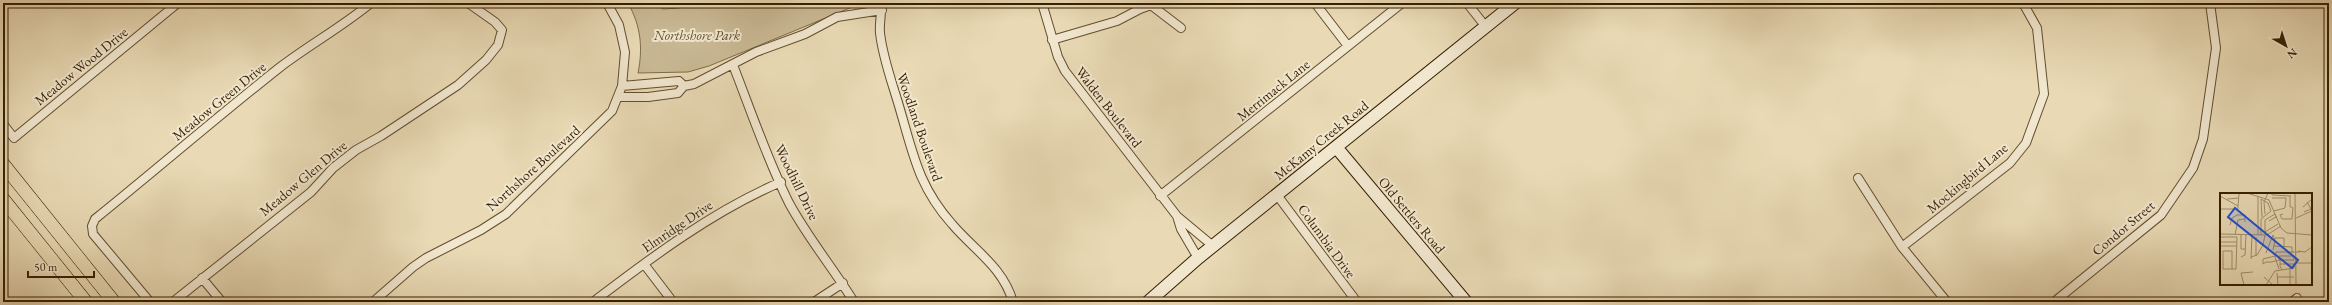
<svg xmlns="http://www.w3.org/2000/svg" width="2332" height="305" font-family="'EB Garamond',serif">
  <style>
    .green { fill: #caba96; stroke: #806c4b }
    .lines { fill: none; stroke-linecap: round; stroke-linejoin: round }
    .street-casing { stroke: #624d2d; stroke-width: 10 }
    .secondary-casing { stroke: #351e00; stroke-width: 14 }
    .primary-casing { stroke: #351e00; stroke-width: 14 }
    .street { stroke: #f1e7cf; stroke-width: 8 }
    .secondary { stroke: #f1e7cf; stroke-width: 12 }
    .primary { stroke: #e9dab5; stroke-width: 13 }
    .labels { text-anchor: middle; stroke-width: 4; stroke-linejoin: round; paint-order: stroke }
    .park-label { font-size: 14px; font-style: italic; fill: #624d2d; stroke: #f1e7cf }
    .street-label { font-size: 14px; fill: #351e00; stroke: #f1e7cf }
    .inset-road { fill: none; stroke: #a18f6d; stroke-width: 1 }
    .view { fill: #1d4ed8; fill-opacity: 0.15; stroke: #1d4ed8; stroke-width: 2 }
    .inset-edge { fill: none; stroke: #351e00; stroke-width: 2 }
  </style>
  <rect width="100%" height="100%" fill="#e9dab5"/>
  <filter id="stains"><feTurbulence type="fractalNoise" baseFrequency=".005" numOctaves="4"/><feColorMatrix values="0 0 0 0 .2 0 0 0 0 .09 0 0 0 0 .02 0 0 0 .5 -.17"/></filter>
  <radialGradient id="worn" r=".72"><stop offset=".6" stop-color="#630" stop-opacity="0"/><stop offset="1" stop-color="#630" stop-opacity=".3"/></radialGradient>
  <path class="green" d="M628,3H652L663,9L679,8L687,3H862L709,66L688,72L638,73C643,48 641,26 628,3Z"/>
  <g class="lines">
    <defs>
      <path id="street" d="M881,3C882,13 879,23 880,33C883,59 892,82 899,106C913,153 918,186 952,224C974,250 1003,267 1013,302
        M1042,3L1058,57L1065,71L1177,216L1213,246
        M1315,3L1348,46
        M1467,3L1486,27
        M1052,40L1117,21L1140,9L1151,5L1181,28
        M733,65C751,111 767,159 789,203C808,238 833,268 854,302
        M622,86L679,81L684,86
        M618,97H648L678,93L684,86L694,84L756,52L805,34L837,17L882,10
        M3,124L14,138L178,3
        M1858,178L1902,247L1947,302
        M1277,195L1357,302
        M1160,196L1402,3
        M1177,216L1181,229L1198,258
        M1902,247L2010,163L2026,143L2044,94L2037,28L2023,3
        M644,264L673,302
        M202,278L222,302
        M150,302L93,234L92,226L95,219C157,169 217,117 279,68C309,45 342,27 371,3
        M173,302L311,192L333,168L356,150L381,136L458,85L486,60L498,45L502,30L495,22L468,3
        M373,302L413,267L426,258L481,230L506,214L612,111L622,86L625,52L619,25L607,3
        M593,302C652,257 713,211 781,182
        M814,302L843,283
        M2054,302L2161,215L2193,168L2203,139L2216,48L2210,3
        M2292,302L2297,298"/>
      <path id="secondary" d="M1336,147L1466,302
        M1148,302L1198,258L1515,3"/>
      <path id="primary" d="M3,164L114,302
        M3,199L86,302"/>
    </defs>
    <use href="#street" class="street-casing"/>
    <use href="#secondary" class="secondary-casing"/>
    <use href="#primary" class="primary-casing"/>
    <use href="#street" class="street"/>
    <use href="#secondary" class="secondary"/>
    <use href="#primary" class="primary"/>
  </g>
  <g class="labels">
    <g class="park-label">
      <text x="697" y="40">Northshore Park</text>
    </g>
    <g class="street-label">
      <text transform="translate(81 66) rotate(-39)" y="5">Meadow Wood Drive</text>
      <text transform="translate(1273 90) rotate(-39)" y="5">Merrimack Lane</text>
      <text transform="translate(219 101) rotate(-39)" y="5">Meadow Green Drive</text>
      <text transform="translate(1109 107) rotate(52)" y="5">Walden Boulevard</text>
      <text transform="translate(920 127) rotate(71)" y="5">Woodland Boulevard</text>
      <text transform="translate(1321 140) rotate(-39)" y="5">McKamy Creek Road</text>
      <text transform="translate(533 168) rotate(-42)" y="5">Northshore Boulevard</text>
      <text transform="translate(303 178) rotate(-40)" y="5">Meadow Glen Drive</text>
      <text transform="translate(1967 178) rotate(-40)" y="5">Mockingbird Lane</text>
      <text transform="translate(797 182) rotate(64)" y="5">Woodhill Drive</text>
      <text transform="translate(1412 215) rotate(50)" y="5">Old Settlers Road</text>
      <text transform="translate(677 226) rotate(-34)" y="5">Elmridge Drive</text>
      <text transform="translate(2123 228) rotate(-40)" y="5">Condor Street</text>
      <text transform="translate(1327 241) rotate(54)" y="5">Columbia Drive</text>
    </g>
  </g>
  <g transform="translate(2220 193)">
    <rect width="92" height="92" fill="#e9dab5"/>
    <path class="inset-road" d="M27,0L49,7L61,35L67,40L92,42M52,0V2L71,3M75,0L76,92M0,3L18,13V16M70,3V14H72M38,4V42M52,5H66L65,15L54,18M7,6L19,5M18,13L19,1M83,14L92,6M0,16H13M84,19L91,16L87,9M45,21L44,9L48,0M63,21L60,22L62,26H72L73,14M76,25L92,18M49,28L56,24L55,21L45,27V39L58,31M10,32L12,25L17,22H25V29M0,36V0M0,41L47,42L61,33M15,42L18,27L25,26M21,42V56H25M41,42V26L51,18L48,10L41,6L42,24M53,42L55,47L53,57M1,44H17L16,76H3V58H12V76M36,44V63M55,45H64V54M0,49H17M1,53H17M54,53L72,54V60M78,58L85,59L92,54M46,60L53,42M55,63L43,66V71L46,69H51L59,67H74V63H59V66L60,67V73L62,77M21,64L25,62L26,42M31,64L37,62L43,52L45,42M31,66L32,42M76,70H92M70,75V92M59,76L55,64L56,59H80M57,80L58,92M44,84L53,92M57,84H74M24,92L21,80L33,79M46,92L55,78L74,75V71H60"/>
    <path class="view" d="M15,15L78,67L72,75L8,24Z"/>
    <rect width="92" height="92" class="inset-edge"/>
  </g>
  <rect width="2332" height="305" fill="none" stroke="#e9dab5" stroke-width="16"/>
  <rect x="4" y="4" width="2324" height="297" fill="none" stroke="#351e00" stroke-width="2"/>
  <rect x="8" y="8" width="2316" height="289" fill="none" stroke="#351e00"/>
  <g transform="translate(2286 46) rotate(141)" stroke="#f1e7cf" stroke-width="3" paint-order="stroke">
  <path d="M0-3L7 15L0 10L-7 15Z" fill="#351e00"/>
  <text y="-6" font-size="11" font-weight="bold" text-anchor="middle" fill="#351e00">N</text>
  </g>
  <path d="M28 271v6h66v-6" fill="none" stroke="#351e00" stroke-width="2"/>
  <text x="34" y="271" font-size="12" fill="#351e00" stroke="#f1e7cf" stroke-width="3" paint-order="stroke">50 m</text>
  <rect width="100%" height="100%" filter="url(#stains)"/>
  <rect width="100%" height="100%" fill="url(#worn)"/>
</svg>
